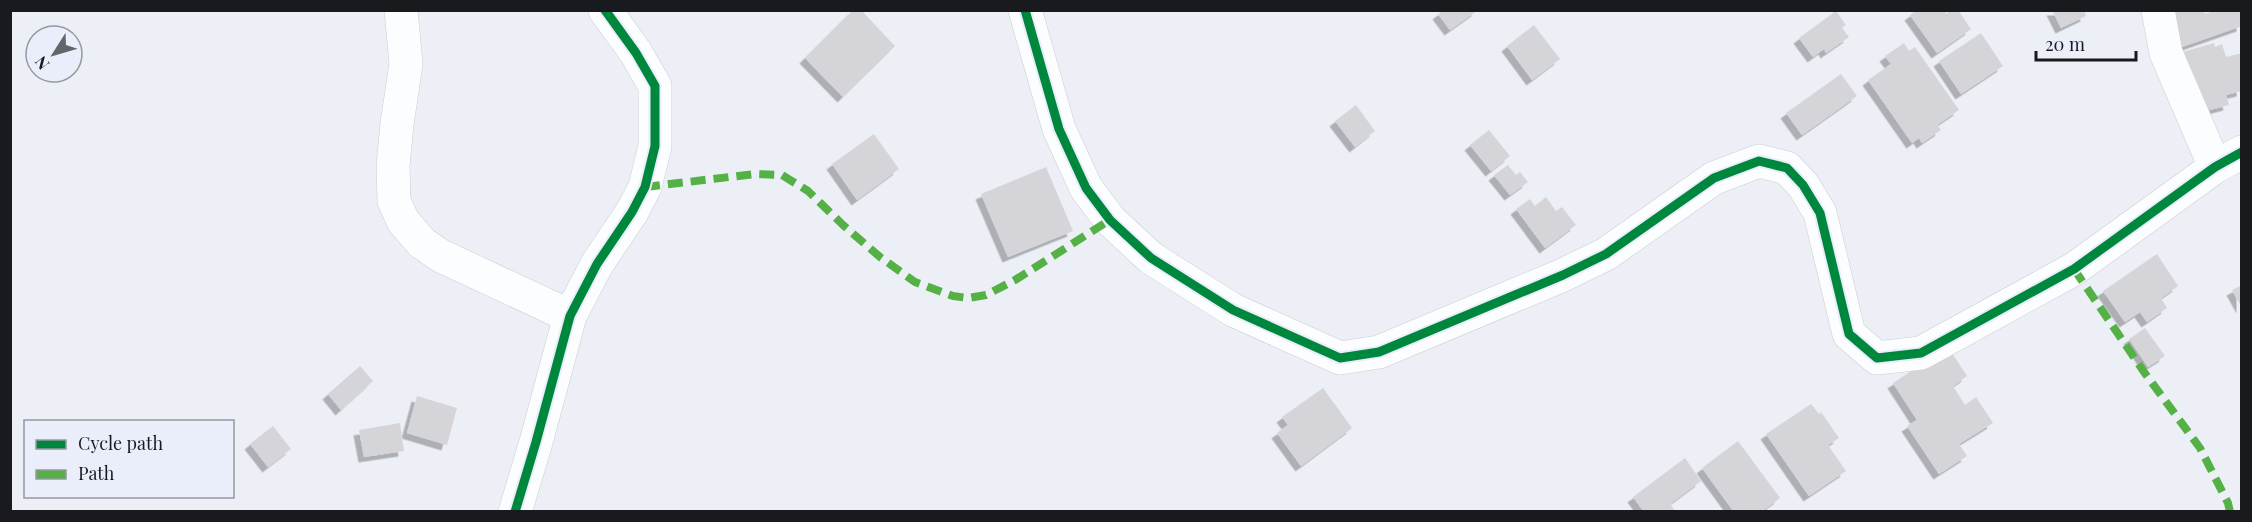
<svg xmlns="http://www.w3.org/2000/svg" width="2252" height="522" font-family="'Playfair Display',serif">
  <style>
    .building { fill: #d5d5d9; filter: url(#shadow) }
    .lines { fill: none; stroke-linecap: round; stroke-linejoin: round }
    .minor-casing { stroke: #cbcdd2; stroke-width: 34 }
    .minor { stroke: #fcfdfe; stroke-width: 33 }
    .quiet { stroke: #55b145; stroke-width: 8; stroke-dasharray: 15 8; stroke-linecap: butt }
    .cycleway-casing { stroke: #e9eefa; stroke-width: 13 }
    .cycleway { stroke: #00873e; stroke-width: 9 }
  </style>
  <defs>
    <filter id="shadow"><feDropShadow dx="-5.5" dy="5.5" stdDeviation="0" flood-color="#0004"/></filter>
  </defs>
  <rect width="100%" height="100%" fill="#edeff6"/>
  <path class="building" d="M853,10H861L895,46L843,97L805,58Z
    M1443,10H1478L1450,30L1438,14Z
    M1917,10H1944L1946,14L1951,10H1958L1971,29L1937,53L1910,15Z
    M2052,10H2084L2086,16L2061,28Z
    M2169,10H2204L2205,14L2216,10H2242V26L2182,47Z
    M1836,11L1846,25L1842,28L1849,37L1826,53L1824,49L1813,57L1799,38Z
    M1534,25L1560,59L1532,80L1507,46Z
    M1981,33L2003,66L1961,94L1939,61Z
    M1904,43L1909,51L1915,47L1959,110L1937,125L1941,130L1922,143L1919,138L1912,143L1868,80L1891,64L1885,56Z
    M2214,43L2215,47L2222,44L2226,57L2242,53V91L2226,95L2229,105L2206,111L2179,53Z
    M1841,74L1857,96L1802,135L1786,113Z
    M1356,105L1375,131L1355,147L1335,121Z
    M1489,130L1510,156L1491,171L1470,145Z
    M874,134L899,169L857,200L832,164Z
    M1508,165L1516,175L1520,172L1528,182L1510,195L1494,175Z
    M1046,167L1073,231L1008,257L981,194Z
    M1546,197L1556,211L1562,207L1576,225L1545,248L1516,209L1530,199L1535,206Z
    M2157,254L2178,286L2161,298L2167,308L2147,322L2140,312L2125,322L2103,291Z
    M2242,285V308L2232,290Z
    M2145,328L2165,356L2148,367L2129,339Z
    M1948,347L1967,376L1953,386L1965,405L1976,397L1993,423L1959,444L1967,456L1939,474L1907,426L1917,420L1893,383Z
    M360,366L373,381L341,410L328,394Z
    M1323,388L1352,428L1301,466L1277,433L1288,425L1282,417Z
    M417,396L457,408L447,445L407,433Z
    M1811,404L1819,414L1821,412L1839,438L1828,445L1846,471L1809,496L1766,434Z
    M400,423L404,451L364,457L359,430Z
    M273,426L291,449L268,467L250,444Z
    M1738,441L1780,498L1761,512H1734L1702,468Z
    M1685,458L1701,481L1670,504L1676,512H1644L1633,497Z"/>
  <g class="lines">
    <defs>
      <path id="minor" d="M401,10L406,64L397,124L393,166L394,201L403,221L422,243L441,256L570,316
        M1025,10L1059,129L1086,188L1110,220L1151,258L1233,310L1340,358L1379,352L1563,275L1606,254L1714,178L1759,161L1787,168L1803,185L1820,213L1849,334L1877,358L1921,353L2074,269L2215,167L2242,152
        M2158,10L2166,53L2215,167
        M515,512L536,442L570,316L597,264L632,212L645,187L655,146V86L636,53L605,10"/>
    </defs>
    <use href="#minor" class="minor-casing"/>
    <use href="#minor" class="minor"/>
    <path class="quiet" d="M645,187L755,174L782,175L808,191L843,225L880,257L915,282L953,296L968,298L986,295L1015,280L1110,220
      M2074,269L2144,372L2200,448L2228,503L2230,512"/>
    <defs>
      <path id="cycleway" d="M1025,10L1059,129L1086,188L1110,220L1151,258L1233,310L1340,358L1379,352L1563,275L1606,254L1714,178L1759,161L1787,168L1803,185L1820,213L1849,334L1877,358L1921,353L2074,269L2215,167L2242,152
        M515,512L536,442L570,316L597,264L632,212L645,187L655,146V86L636,53L605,10"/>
    </defs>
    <use href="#cycleway" class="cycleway-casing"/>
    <use href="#cycleway" class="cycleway"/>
  </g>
  <rect width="2252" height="522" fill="none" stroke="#191a1e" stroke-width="24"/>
  <rect x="24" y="420" width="210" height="78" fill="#e9eefa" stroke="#9699a2" stroke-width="1.5"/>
  <rect x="36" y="440" width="30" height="9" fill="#00873e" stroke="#9699a2" stroke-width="1.5"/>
  <text x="78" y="450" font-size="18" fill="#191a1e">Cycle path</text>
  <rect x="36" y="470" width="30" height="9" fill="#55b145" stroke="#9699a2" stroke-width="1.5"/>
  <text x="78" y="480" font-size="18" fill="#191a1e">Path</text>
  <g transform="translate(54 54) rotate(233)"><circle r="28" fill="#e9eefa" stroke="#9699a2" stroke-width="1.5"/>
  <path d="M0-4.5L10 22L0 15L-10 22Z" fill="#63656a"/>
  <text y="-9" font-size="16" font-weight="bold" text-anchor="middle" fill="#191a1e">N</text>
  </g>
  <path d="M2036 51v9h100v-9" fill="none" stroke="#191a1e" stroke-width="3"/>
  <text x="2045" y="51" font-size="18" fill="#191a1e" stroke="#e9eefa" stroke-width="4.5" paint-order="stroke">20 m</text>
</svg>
